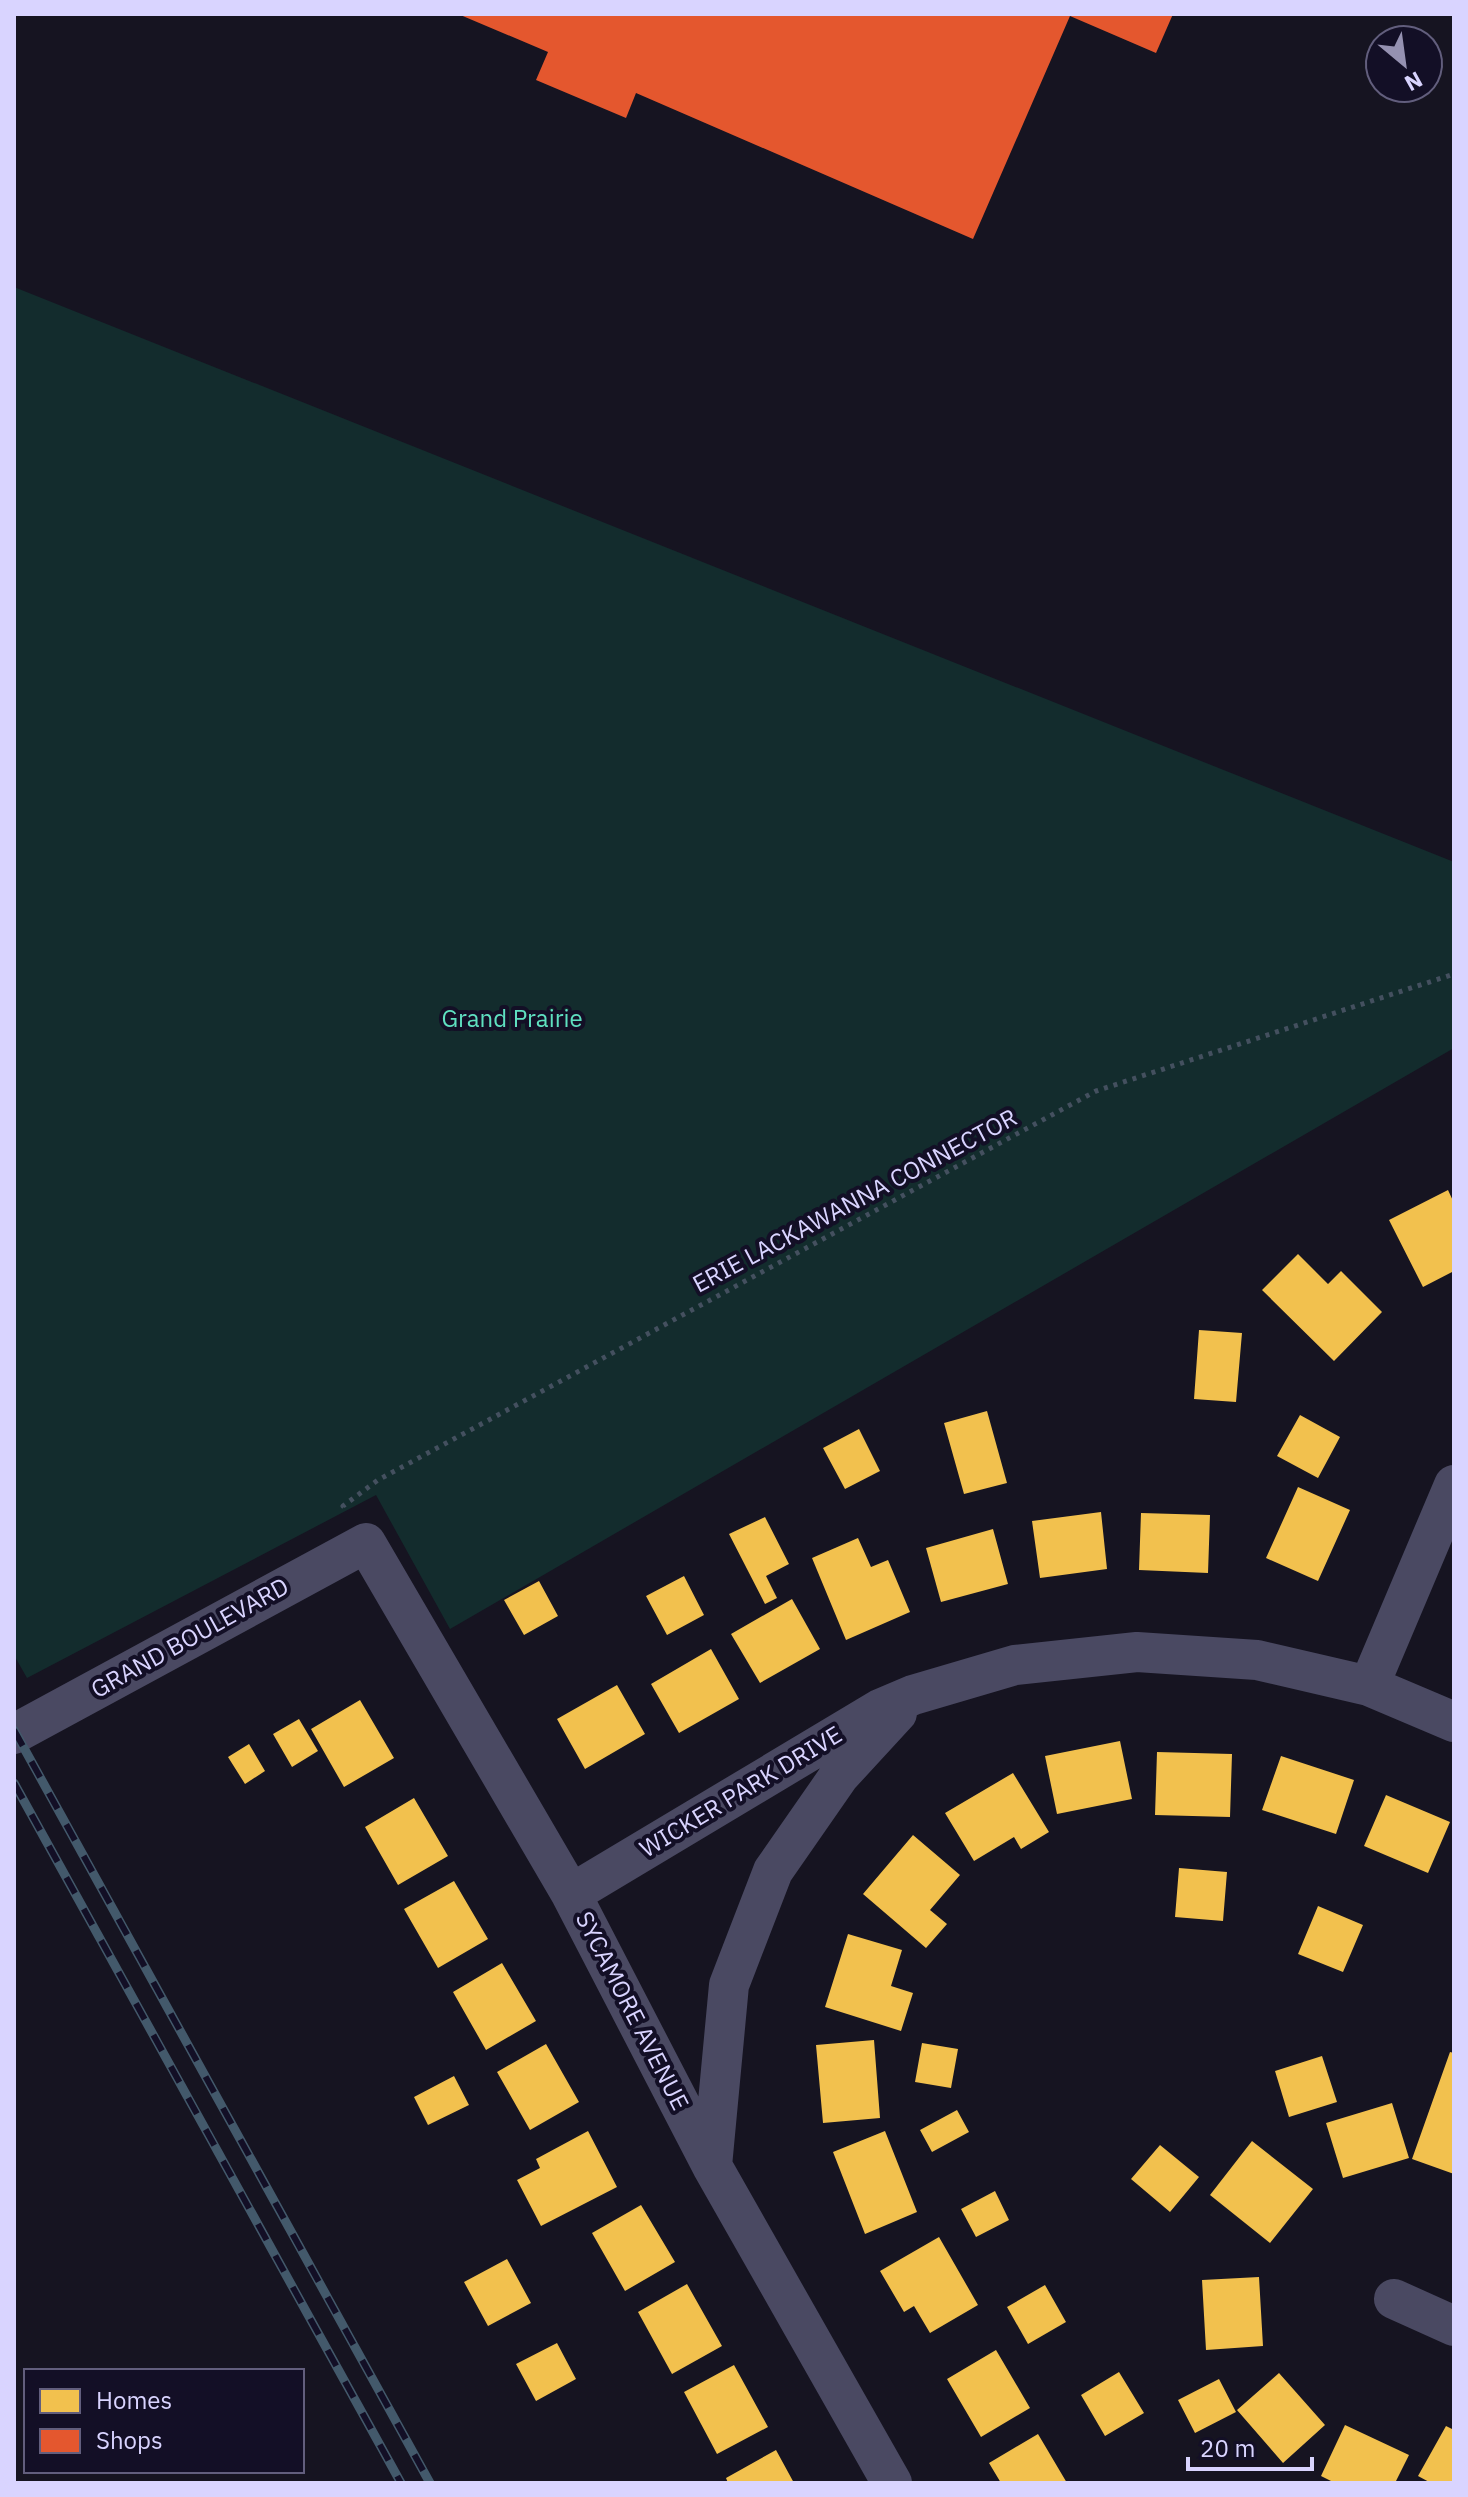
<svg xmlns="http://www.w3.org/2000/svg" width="1468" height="2497" font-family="'IBM Plex Sans',sans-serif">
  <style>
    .green { fill: #132c2d }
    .homes { fill: #f2c14e }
    .shops { fill: #e4572e }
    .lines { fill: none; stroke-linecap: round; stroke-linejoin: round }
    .path { stroke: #44505f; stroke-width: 5; stroke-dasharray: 4 6; stroke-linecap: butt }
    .minor { stroke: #4a4962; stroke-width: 40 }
    .rail-casing { stroke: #43596b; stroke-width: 9 }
    .rail { stroke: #130f26; stroke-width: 6; stroke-dasharray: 18; stroke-linecap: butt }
    .labels { text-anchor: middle; stroke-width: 8; stroke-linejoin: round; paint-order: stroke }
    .park-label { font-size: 24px; fill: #5fe0c0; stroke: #130f26 }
    .street-label { font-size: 24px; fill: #d9d4ff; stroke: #130f26 }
  </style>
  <rect width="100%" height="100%" fill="#161421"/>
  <path class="green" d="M14,287L1454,862V1048L450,1629L376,1495L27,1678L14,1655Z"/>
  <path class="homes" d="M1448,1190L1454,1203V1271L1423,1287L1389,1220Z
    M1298,1254L1328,1284L1341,1271L1382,1312L1334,1361L1262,1290Z
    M1199,1330L1242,1333L1236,1402L1194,1399Z
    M987,1411L1007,1483L964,1494L944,1423Z
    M1300,1415L1340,1437L1318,1478L1277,1456Z
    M859,1429L880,1471L845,1489L823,1448Z
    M1298,1487L1350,1510L1318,1581L1266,1558Z
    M1101,1512L1107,1569L1040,1578L1032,1521Z
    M1141,1513L1210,1515L1208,1573L1139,1570Z
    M765,1517L789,1564L766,1576L777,1598L765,1604L729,1534Z
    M993,1529L1008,1584L941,1602L926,1548Z
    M858,1538L871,1567L888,1560L910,1612L846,1640L812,1558Z
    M684,1576L704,1615L667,1635L646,1596Z
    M539,1581L558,1616L524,1635L504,1600Z
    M792,1599L820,1649L760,1683L731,1634Z
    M711,1649L739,1699L679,1733L651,1684Z
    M617,1685L645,1734L585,1769L557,1719Z
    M360,1700L394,1758L344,1787L311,1729Z
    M299,1719L318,1751L292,1767L273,1734Z
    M1120,1741L1132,1799L1057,1814L1045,1756Z
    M249,1744L265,1771L245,1784L228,1757Z
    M1157,1752L1232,1754L1230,1817L1155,1815Z
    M1281,1756L1354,1780L1336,1834L1262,1810Z
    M1013,1773L1049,1832L1021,1849L1014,1837L974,1861L945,1813Z
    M1386,1795L1450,1822L1428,1873L1364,1846Z
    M414,1798L448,1856L398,1885L365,1827Z
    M913,1835L960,1875L930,1910L947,1924L926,1948L863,1894Z
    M1179,1868L1227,1872L1223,1921L1175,1917Z
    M454,1881L488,1939L438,1968L404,1909Z
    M1318,1906L1363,1925L1343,1972L1298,1954Z
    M848,1934L902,1950L891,1986L913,1993L901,2031L825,2007Z
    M502,1963L536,2021L486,2050L453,1992Z
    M874,2040L880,2118L823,2123L816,2045Z
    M922,2043L958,2049L951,2088L915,2082Z
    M546,2044L579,2102L530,2130L497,2072Z
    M1450,2052L1454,2053V2174L1412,2159Z
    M1322,2056L1337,2102L1289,2117L1275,2071Z
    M454,2076L469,2105L428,2125L414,2097Z
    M1392,2103L1409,2158L1343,2178L1326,2123Z
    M957,2110L969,2132L932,2152L920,2130Z
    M588,2131L617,2187L541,2226L517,2180L540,2168L536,2159Z
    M885,2131L917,2212L865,2234L833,2152Z
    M1252,2141L1313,2189L1270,2243L1210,2195Z
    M1160,2145L1199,2177L1170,2212L1131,2179Z
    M995,2191L1009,2220L976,2237L961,2209Z
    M641,2205L675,2262L625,2291L592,2233Z
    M939,2237L978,2305L930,2333L914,2306L904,2312L880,2271Z
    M507,2259L531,2303L488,2326L464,2282Z
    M1259,2277L1263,2346L1206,2350L1202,2280Z
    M687,2284L722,2346L672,2374L638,2312Z
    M1045,2285L1066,2322L1028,2344L1007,2307Z
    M557,2343L576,2379L536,2401L516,2364Z
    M996,2350L1030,2408L981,2437L947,2379Z
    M734,2365L768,2427L717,2454L684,2392Z
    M1119,2372L1144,2413L1105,2436L1081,2395Z
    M1279,2373L1325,2425L1283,2463L1237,2410Z
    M1219,2379L1236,2412L1195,2433L1178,2400Z
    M1345,2425L1409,2455L1395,2483H1335L1321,2476Z
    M1446,2426L1454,2430V2483H1431L1418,2476Z
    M1038,2434L1067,2483H1001L989,2463Z
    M776,2450L794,2483H728L726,2478Z"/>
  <path class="shops" d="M458,14H1173L1156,53L1070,16L973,239L636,93L626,118L536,80L548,52Z"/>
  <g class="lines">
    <path class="path" d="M344,1507L343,1506L378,1480L1096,1091L1454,974"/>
    <path class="minor" d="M1369,1686L1454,1485
      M14,1734L366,1543L571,1894L712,2166L892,2483
      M571,1894L880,1709L913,1695L1015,1665L1137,1652L1257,1660L1369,1686L1454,1722
      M712,2166L729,1985L773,1871L839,1776L897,1713
      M1394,2299L1454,2326"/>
    <defs>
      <path id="rail" d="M14,1730L430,2483
        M14,1783L401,2483"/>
    </defs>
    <use href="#rail" class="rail-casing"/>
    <use href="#rail" class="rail"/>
  </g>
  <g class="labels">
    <g class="park-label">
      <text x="512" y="1027">Grand Prairie</text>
    </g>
    <g class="street-label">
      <text transform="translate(855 1201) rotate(-28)" y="8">ERIE LACKAWANNA CONNECTOR</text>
      <text transform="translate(190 1638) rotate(-29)" y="8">GRAND BOULEVARD</text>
      <text transform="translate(741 1792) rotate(-31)" y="8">WICKER PARK DRIVE</text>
      <text transform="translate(632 2011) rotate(63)" y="8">SYCAMORE AVENUE</text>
    </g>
  </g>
  <rect width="1468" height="2497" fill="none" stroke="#d9d4ff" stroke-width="32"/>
  <rect x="24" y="2369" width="280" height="104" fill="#130f26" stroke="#625e7d" stroke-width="2"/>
  <rect x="40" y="2389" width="40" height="24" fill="#f2c14e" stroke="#625e7d" stroke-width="2"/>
  <text x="96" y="2409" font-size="24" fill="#d9d4ff">Homes</text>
  <rect x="40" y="2429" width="40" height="24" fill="#e4572e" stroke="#625e7d" stroke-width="2"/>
  <text x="96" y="2449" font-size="24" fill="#d9d4ff">Shops</text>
  <g transform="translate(1404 64) rotate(151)"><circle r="38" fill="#130f26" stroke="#625e7d" stroke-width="2"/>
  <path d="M0-6L14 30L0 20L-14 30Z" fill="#9591b1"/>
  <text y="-12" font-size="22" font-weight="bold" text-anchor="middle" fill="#d9d4ff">N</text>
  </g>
  <path d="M1188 2457v12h124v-12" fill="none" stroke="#d9d4ff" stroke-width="4"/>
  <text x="1200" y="2457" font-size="24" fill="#d9d4ff" stroke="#130f26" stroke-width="6" paint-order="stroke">20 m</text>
</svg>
